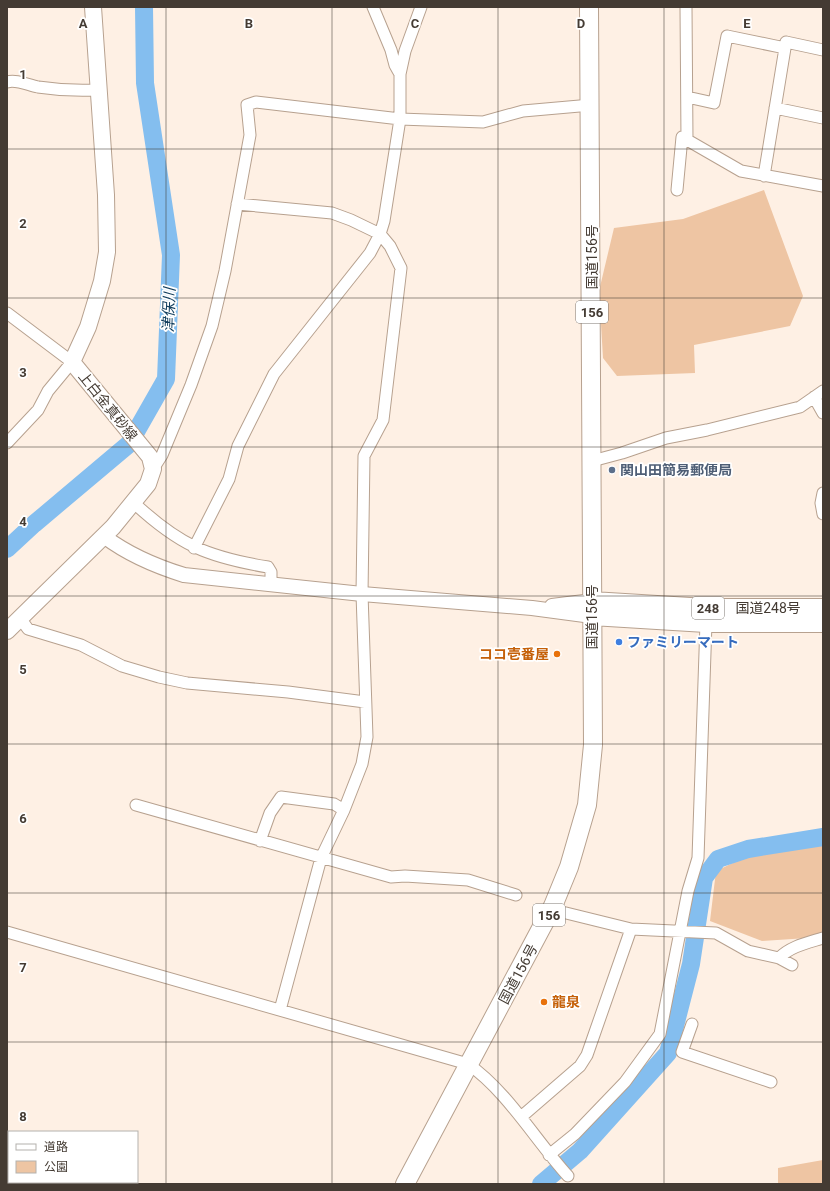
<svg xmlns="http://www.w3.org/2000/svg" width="830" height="1191" font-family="Roboto,'Noto Sans JP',sans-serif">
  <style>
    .green { fill: #eec5a3 }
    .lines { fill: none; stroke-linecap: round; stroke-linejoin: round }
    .river { stroke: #84beef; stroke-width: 18 }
    .minor-casing { stroke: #b7a18f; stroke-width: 13 }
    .tertiary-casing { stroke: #b7a18f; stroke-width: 16 }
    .secondary-casing { stroke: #b7a18f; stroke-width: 18 }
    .trunk-casing { stroke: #b7a18f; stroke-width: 20 }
    .minor { stroke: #fff; stroke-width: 11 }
    .tertiary { stroke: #fff; stroke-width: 14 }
    .secondary { stroke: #fff; stroke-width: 16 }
    .trunk { stroke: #fff; stroke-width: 18 }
    .grid { fill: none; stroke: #443b33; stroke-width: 1; stroke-opacity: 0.55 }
    .service-dot { fill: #5c6f8a; stroke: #fff; stroke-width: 1.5 }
    .shop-dot { fill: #3f7fe0; stroke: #fff; stroke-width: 1.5 }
    .food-dot { fill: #e8710a; stroke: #fff; stroke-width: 1.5 }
    .labels { text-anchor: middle; stroke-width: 3.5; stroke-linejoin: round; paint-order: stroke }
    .shield { fill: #fff; stroke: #7c7670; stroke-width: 1 }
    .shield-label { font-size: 13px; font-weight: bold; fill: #443b33 }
    .street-label { font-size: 14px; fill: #443b33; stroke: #fff }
    .service-label { font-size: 14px; font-weight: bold; fill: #4e5e75; stroke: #fff; text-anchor: start }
    .shop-label { font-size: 14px; font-weight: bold; fill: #366cbe; stroke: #fff; text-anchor: start }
    .food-label { font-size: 14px; font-weight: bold; fill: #c56008; stroke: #fff; text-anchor: end }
    .water-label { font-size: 15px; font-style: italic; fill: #113d5d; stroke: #fff }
    .grid-label { font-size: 13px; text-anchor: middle; font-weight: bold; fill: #443b33; stroke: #fff; stroke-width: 3.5; stroke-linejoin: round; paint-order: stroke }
  </style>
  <rect width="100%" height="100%" fill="#fef0e4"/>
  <path class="green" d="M764,190L803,296L790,326L694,345L695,373L617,376L603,358L599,291L614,228L683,219Z
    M823,841V937L762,941L710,921L716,871L756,852Z
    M823,1160V1184H778V1168Z"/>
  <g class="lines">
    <path class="river" d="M7,549L34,524L129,444L166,379L171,255L145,83L144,7
      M7,1172H9
      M32,1182L37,1184
      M541,1184L580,1151L668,1053L691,964L704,878L718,859L748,849L823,837"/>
    <defs>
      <path id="minor" d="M373,7L391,50L395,65L400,74
        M686,7L687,140
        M7,82C16,79 28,85 38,87C58,90 77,91 97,90
        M687,97L714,103L727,36L785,48
        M775,108L823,118
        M764,176L786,42L823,50
        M677,190L682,137L741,171L823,186
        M237,204L332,213L351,220L380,234L390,246L401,268L383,420L364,456L362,594L367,737L362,764L344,810L321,858L280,1010
        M7,313L72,362L48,391L38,410L7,443
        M814,397L823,413
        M592,461L622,453L666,438L707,430L800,407L823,391
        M153,469L162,455L191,385L212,326L225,271L250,135L247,105L256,102L400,119L483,122L523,111L591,105
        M823,493L821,503L823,514
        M133,502C179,545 207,557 268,567L271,572V584
        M194,548L229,479L238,446L274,374L370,253L380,234L384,221L400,119V74L405,51L421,7
        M20,618L28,629L81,645L122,666L159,677L187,683L288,692L365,702
        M136,805L391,877L405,876L468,880L516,895
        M260,841L270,813L281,797L334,804L344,810
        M553,906L562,912L631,929L716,933L748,951L779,958L792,965
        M7,932L468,1064C507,1091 536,1141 568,1176
        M779,958C791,946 807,943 823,938
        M692,1024L682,1052L771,1082
        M521,1117L580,1066L587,1055L631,929
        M549,1155L575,1134L625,1082L660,1034L688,891L698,858L706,623"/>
      <path id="tertiary" d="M105,537C129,555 155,566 184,575L362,594L532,608L592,616
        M552,606L592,601"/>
      <path id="secondary" d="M7,631L113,527L148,484L153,469L150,457L72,362L88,327L102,281L107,252L106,195L93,7"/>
      <path id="trunk" d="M592,601L706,608H823
        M592,616L706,623H823
        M405,1184L553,906L569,867L587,805L593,745L589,7"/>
    </defs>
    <use href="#minor" class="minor-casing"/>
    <use href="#tertiary" class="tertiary-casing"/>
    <use href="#secondary" class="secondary-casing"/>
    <use href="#trunk" class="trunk-casing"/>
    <use href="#minor" class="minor"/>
    <use href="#tertiary" class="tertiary"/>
    <use href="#secondary" class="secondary"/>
    <use href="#trunk" class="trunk"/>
  </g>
  <path class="grid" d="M166,7V1184M332,7V1184M498,7V1184M664,7V1184M7,149H823M7,298H823M7,447H823M7,596H823M7,744H823M7,893H823M7,1042H823"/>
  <circle class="service-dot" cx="612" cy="470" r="4"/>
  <circle class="shop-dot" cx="619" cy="642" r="4"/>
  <g class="food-dot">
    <circle cx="557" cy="654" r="4"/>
    <circle cx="544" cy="1002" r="4"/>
  </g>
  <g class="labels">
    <g class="shield">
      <rect x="576" y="301" width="32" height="22" rx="3"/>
      <rect x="692" y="597" width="32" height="22" rx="3"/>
      <rect x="533" y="904" width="32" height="22" rx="3"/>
    </g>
    <g class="shield-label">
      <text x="592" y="317">156</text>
      <text x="708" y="613">248</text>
      <text x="549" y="920">156</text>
    </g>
    <g class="street-label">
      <text transform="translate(592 257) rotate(-90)" y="5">国道156号</text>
      <text transform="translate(108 406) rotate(51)" y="5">上白金真砂線</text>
      <text x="768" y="613">国道248号</text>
      <text transform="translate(592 617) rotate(-90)" y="5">国道156号</text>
      <text transform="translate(518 974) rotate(-62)" y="5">国道156号</text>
    </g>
    <g class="service-label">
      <text x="620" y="475">関山田簡易郵便局</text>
    </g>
    <g class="shop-label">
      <text x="627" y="647">ファミリーマート</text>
    </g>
    <g class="food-label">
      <text x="549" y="659">ココ壱番屋</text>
      <text x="552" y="1007" text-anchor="start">龍泉</text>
    </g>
    <g class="water-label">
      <text transform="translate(169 310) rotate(-88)" y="5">津保川</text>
    </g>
  </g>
  <g class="grid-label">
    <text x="83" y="28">A</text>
    <text x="249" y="28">B</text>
    <text x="415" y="28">C</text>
    <text x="581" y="28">D</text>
    <text x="747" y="28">E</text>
    <text x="23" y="79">1</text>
    <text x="23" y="228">2</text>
    <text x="23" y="377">3</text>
    <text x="23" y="526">4</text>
    <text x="23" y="674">5</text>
    <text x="23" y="823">6</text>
    <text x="23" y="972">7</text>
    <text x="23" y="1121">8</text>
  </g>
  <rect width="830" height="1191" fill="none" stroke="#443b33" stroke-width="16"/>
  <rect x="8" y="1131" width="130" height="52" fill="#ffffff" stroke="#b4b1ad"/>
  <rect x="16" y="1144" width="20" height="6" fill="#ffffff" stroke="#b4b1ad"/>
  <text x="44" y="1151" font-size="12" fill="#443b33">道路</text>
  <rect x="16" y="1161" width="20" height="12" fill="#eec5a3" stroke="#b4b1ad"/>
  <text x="44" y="1171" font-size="12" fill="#443b33">公園</text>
</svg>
